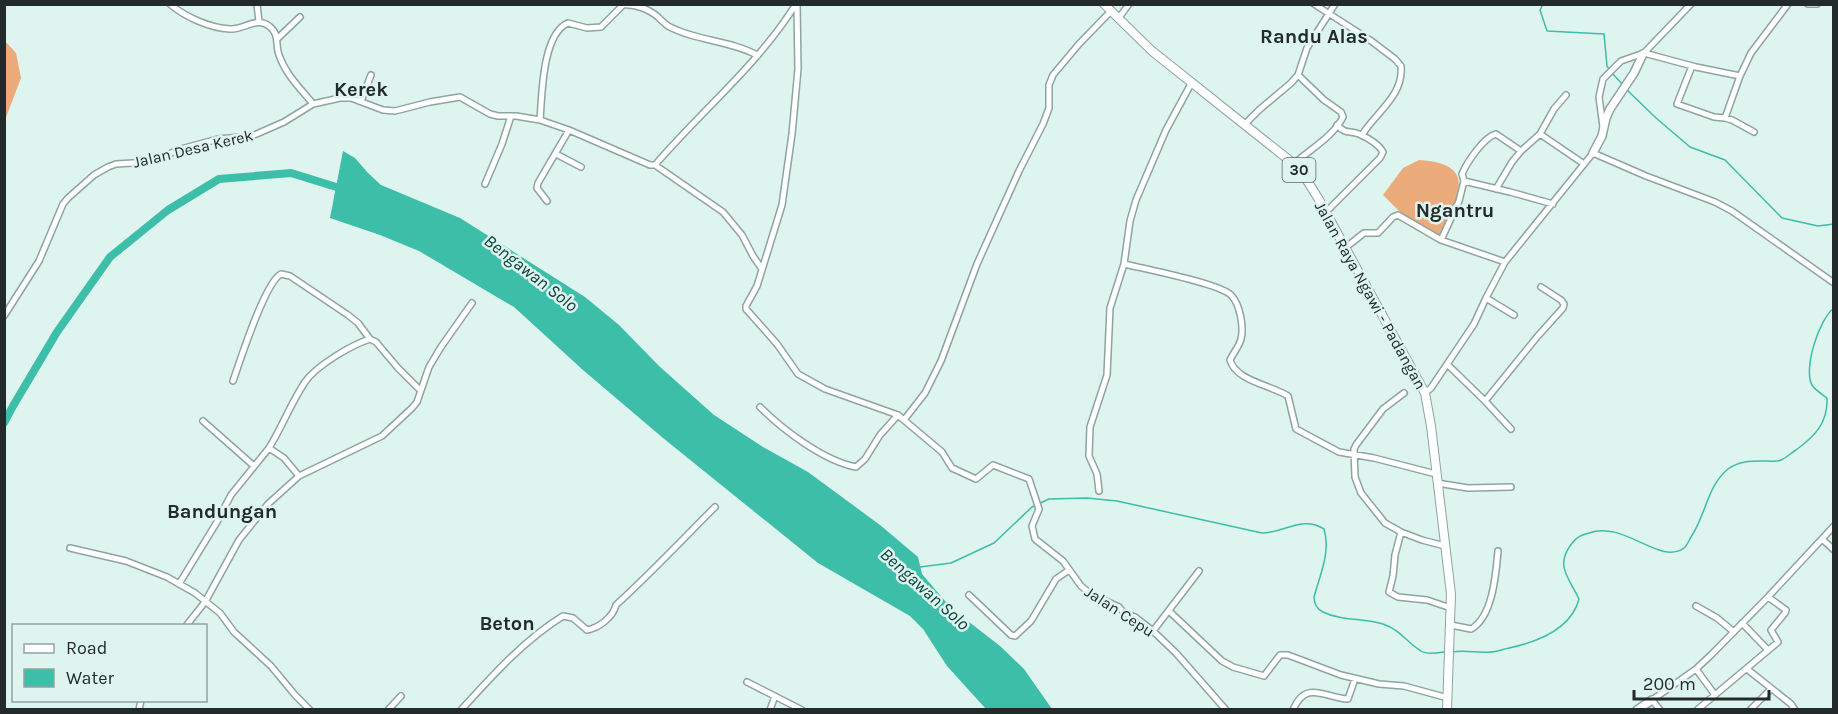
<svg xmlns="http://www.w3.org/2000/svg" width="1838" height="714" font-family="Karla,sans-serif">
  <style>
    .green { fill: #ecab7a }
    .water { fill: #3cbea8 }
    .lines { fill: none; stroke-linecap: round; stroke-linejoin: round }
    .stream { stroke: #3cbea8; stroke-width: 1.5 }
    .river { stroke: #3cbea8; stroke-width: 8 }
    .minor-casing { stroke: #8ea49e; stroke-width: 8 }
    .major-casing { stroke: #8ea49e; stroke-width: 10 }
    .highway-casing { stroke: #8ea49e; stroke-width: 10 }
    .minor { stroke: #fff; stroke-width: 5 }
    .major { stroke: #fff; stroke-width: 7 }
    .highway { stroke: #fff; stroke-width: 8 }
    .labels { text-anchor: middle; stroke-width: 5; stroke-linejoin: round; paint-order: stroke }
    .shield { fill: #def4ef; stroke: #5a6764; stroke-width: 1.5 }
    .shield-label { font-size: 15px; font-weight: bold; fill: #222b29 }
    .street-label { font-size: 16px; fill: #222b29; stroke: #def4ef }
    .water-label { font-size: 18px; font-style: italic; fill: #0b443b; stroke: #def4ef }
    .quarter-label { font-size: 20px; font-weight: bold; fill: #222b29; stroke: #def4ef }
  </style>
  <rect width="100%" height="100%" fill="#def4ef"/>
  <path class="green" d="M5,41L16,53L21,78L5,120Z
    M1419,160C1482,164 1455,199 1440,237L1402,214L1383,195L1403,168Z"/>
  <path class="water" d="M343,151L355,158L368,173L381,185L460,218L585,297L619,325L659,366L714,415L763,447L808,472L880,525L918,557L922,574L951,608L1000,646L1024,669L1052,709H986L947,666L923,629L910,616L818,563L663,438L583,370L514,307L419,251L380,235L330,218Z"/>
  <g class="lines">
    <path class="stream" d="M1543,4L1540,10L1547,31L1604,34L1607,66L1609,69
      M1612,73L1623,85
      M1626,89L1656,118L1690,147L1725,160L1782,218L1818,226L1834,224
      M920,567L951,563L994,543L1032,507L1049,499L1087,498L1117,501L1262,533C1284,533 1302,515 1324,529C1331,551 1320,575 1314,597C1314,603 1317,609 1323,612C1341,621 1363,618 1383,624C1401,630 1407,643 1421,651C1427,655 1437,653 1444,652
      M1452,652C1465,650 1478,653 1490,652C1497,652 1503,649 1509,648C1537,642 1571,630 1579,599C1568,576 1554,565 1573,542C1578,536 1582,535 1589,533C1624,520 1660,566 1684,548C1687,546 1689,540 1691,537C1706,515 1707,486 1728,469C1740,460 1753,461 1767,461C1772,461 1777,462 1781,460C1786,458 1791,453 1796,450C1815,436 1828,423 1827,398C1823,395 1815,390 1812,385C1803,369 1819,319 1834,308"/>
    <path class="river" d="M4,423L13,406L57,332L110,257L168,210L219,179L291,173L346,190"/>
    <defs>
      <path id="minor" d="M170,4C185,17 210,28 230,29C244,30 257,16 269,26C280,34 275,44 279,55C286,75 300,88 313,104L340,98H351L383,110L395,111L430,102L460,97L490,114L498,116H516L540,120L569,130L650,165H655L723,212L742,235L753,256L762,269
        M257,4L259,22
        M797,4L798,69L792,134L782,205L757,286L746,306V309L777,344L798,374L825,389L898,415L942,452L952,468L976,479L993,465L1029,479L1039,509L1032,526L1035,539L1063,561L1081,586L1092,595L1119,607L1124,613L1135,617L1153,631L1176,653L1226,710
        M1314,4L1370,40L1395,59L1401,66C1404,96 1375,113 1362,135
        M1808,4H1817
        M1118,19L1129,4
        M277,39L300,17
        M1644,53L1696,67L1740,76
        M1692,66L1677,104L1714,117L1725,118L1740,76L1751,53L1788,4
        M361,101L371,75
        M1725,118L1732,120L1754,132
        M540,120C542,96 542,34 568,23L587,28L601,27L623,5C635,4 649,9 658,17C661,20 664,23 668,26C696,41 729,40 757,55
        M1245,124L1259,110L1291,83L1298,75L1307,48L1335,4
        M1603,127L1599,97L1603,79L1621,61L1644,53L1691,4
        M1540,134L1584,164
        M556,154L581,167
        M1294,164C1310,149 1333,137 1343,117L1341,112L1324,100L1298,75
        M655,165C701,111 758,65 796,4
        M1464,181L1510,192L1553,204
        M485,184L502,144L511,116
        M1496,189L1512,162L1521,151L1540,134L1554,109L1566,95
        M547,201L537,188L538,183L569,130
        M1325,213L1380,158L1383,152C1379,145 1368,138 1359,134C1349,130 1346,135 1337,125
        M1441,240L1459,201L1464,181L1462,174C1467,162 1484,137 1496,134L1521,151
        M1345,248L1364,233H1378L1393,217L1398,215L1441,240L1505,262
        M1124,264C1145,269 1218,283 1231,295C1240,304 1244,327 1241,339C1239,347 1233,353 1230,360C1236,381 1271,385 1288,396L1296,429L1339,452L1374,458L1436,474
        M1486,298L1514,315
        M4,316L39,261L63,204L68,198L94,175L108,167L116,164L149,162L160,159L177,150L218,139L252,136L284,122L313,104
        M1448,365L1485,401L1511,429
        M233,381C240,361 265,282 281,274L290,276L348,315L358,323L370,339
        M1404,393L1383,409L1356,445L1354,449L1355,477L1361,493L1385,523L1401,532L1395,555L1393,576L1389,592L1398,597L1427,600L1451,608
        M1425,393L1431,388L1474,324L1486,298L1505,262L1593,153L1646,176L1715,202L1732,211L1834,283
        M1485,401L1537,337L1563,308L1564,304L1561,300L1541,287
        M760,407C783,430 824,461 856,467L865,459L880,435L898,415
        M904,420L925,393L941,361L977,264L1019,171L1043,124L1049,108V85L1053,75L1079,44L1111,11
        M203,421L254,466
        M269,448C282,427 291,403 305,382C316,366 351,345 370,339L376,342L398,368L420,390
        M1437,483L1468,488L1511,487
        M1099,491L1097,474L1089,456L1090,427L1107,375L1110,308L1124,264L1130,221L1136,200L1166,130L1192,82
        M1401,532L1422,540L1445,546
        M1822,539L1834,550
        M70,548L126,561L167,577L195,593L220,613L234,632L271,666L295,695L310,710
        M179,584L217,522L231,495L269,448L284,458L299,476
        M969,595L1011,635L1015,636L1031,621L1056,579L1069,570
        M1696,606L1717,618L1734,632
        M1169,611L1222,661L1233,667L1264,676L1280,655H1288L1341,675L1379,684L1404,686L1448,698
        M1742,623L1768,650
        M1451,625L1471,629C1493,617 1496,573 1498,551
        M186,626L205,602L239,540L268,504L299,476L382,436L412,408L417,402L429,367L441,347L472,303
        M1153,631L1199,571
        M1696,669L1715,695
        M1747,669L1791,704L1795,710
        M747,682L802,710
        M139,710L141,700
        M388,710L401,696
        M461,710C492,676 524,640 563,616L573,618L587,630C599,628 613,617 616,605C650,574 682,540 715,507
        M770,710L775,696
        M1293,710C1306,679 1325,698 1348,699L1355,679
        M1660,710L1652,700L1696,669L1711,655L1768,597L1834,526
        M1697,710L1778,642L1771,630L1785,613L1786,610L1768,597
        M1750,710L1771,689"/>
      <path id="major" d="M1593,153L1602,136L1606,118L1610,109L1634,73L1643,54
        M1637,710L1652,700"/>
      <path id="highway" d="M1104,4L1152,51L1294,164L1303,174L1318,198L1425,393L1431,426L1451,594L1447,710"/>
    </defs>
    <use href="#minor" class="minor-casing"/>
    <use href="#major" class="major-casing"/>
    <use href="#highway" class="highway-casing"/>
    <use href="#minor" class="minor"/>
    <use href="#major" class="major"/>
    <use href="#highway" class="highway"/>
  </g>
  <g class="labels">
    <rect class="shield" x="1282.5" y="158" width="33" height="24" rx="4.5"/>
    <g class="shield-label">
      <text x="1299" y="175">30</text>
    </g>
    <g class="street-label">
      <text transform="translate(193 148) rotate(-13)" y="6">Jalan Desa Kerek</text>
      <text transform="translate(1371 295) rotate(61)" y="6">Jalan Raya Ngawi - Padangan</text>
      <text transform="translate(1120 611) rotate(33)" y="6">Jalan Cepu</text>
    </g>
    <g class="water-label">
      <text transform="translate(531 273) rotate(38)" y="6">Bengawan Solo</text>
      <text transform="translate(925 589) rotate(42)" y="6">Bengawan Solo</text>
    </g>
    <g class="quarter-label">
      <text x="1314" y="43">Randu Alas</text>
      <text x="361" y="96">Kerek</text>
      <text x="1455" y="217">Ngantru</text>
      <text x="222" y="518">Bandungan</text>
      <text x="507" y="630">Beton</text>
    </g>
  </g>
  <rect width="1838" height="714" fill="none" stroke="#222b29" stroke-width="12"/>
  <rect x="12" y="624" width="195" height="78" fill="#def4ef" stroke="#93a4a0" stroke-width="1.5"/>
  <rect x="24" y="644" width="30" height="9" fill="#ffffff" stroke="#93a4a0" stroke-width="1.5"/>
  <text x="66" y="654" font-size="18" fill="#222b29">Road</text>
  <rect x="24" y="669" width="30" height="18" fill="#3cbea8" stroke="#93a4a0" stroke-width="1.5"/>
  <text x="66" y="684" font-size="18" fill="#222b29">Water</text>
  <path d="M1634 690v9h135v-9" fill="none" stroke="#222b29" stroke-width="3"/>
  <text x="1643" y="690" font-size="18" fill="#222b29" stroke="#def4ef" stroke-width="4.5" paint-order="stroke">200 m</text>
</svg>
